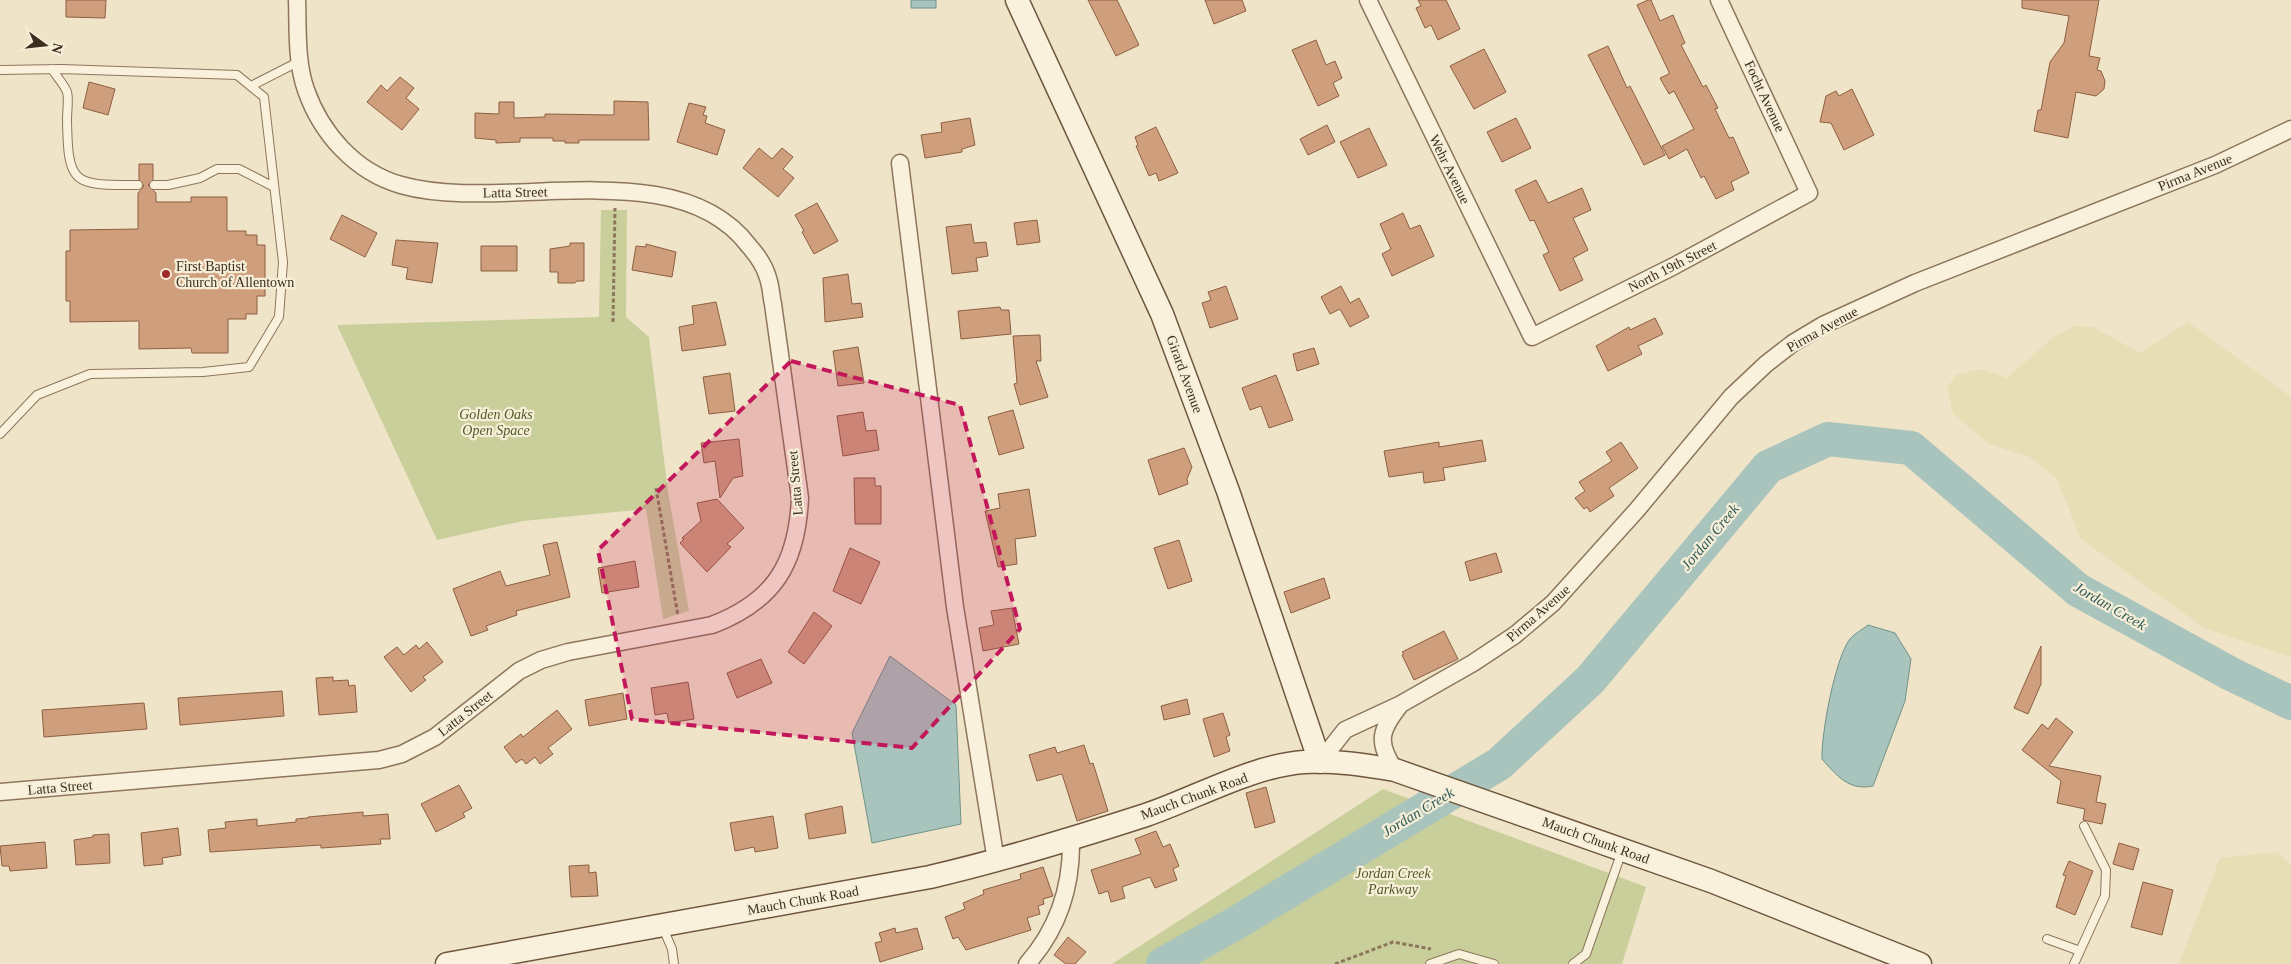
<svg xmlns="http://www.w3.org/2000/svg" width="2291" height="964" font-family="Georgia,serif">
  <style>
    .farmland { fill: #e6deb5 }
    .green { fill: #c9cf9b }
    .water { fill: #a9c4bc; stroke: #6f938a }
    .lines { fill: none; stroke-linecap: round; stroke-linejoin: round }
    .river { stroke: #a9c4bc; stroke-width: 34 }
    .building { fill: #cf9f7d; stroke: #8d5f41 }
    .lane-casing { stroke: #8d765c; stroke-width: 10 }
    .street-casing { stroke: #8d765c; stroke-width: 19 }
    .secondary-casing { stroke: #6f573f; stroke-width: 25 }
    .path { stroke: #8d765c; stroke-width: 3; stroke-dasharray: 4 2.5; stroke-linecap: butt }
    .lane { stroke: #faf1dc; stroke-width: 8 }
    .street { stroke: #faf1dc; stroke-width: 16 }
    .secondary { stroke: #faf1dc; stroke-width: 22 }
    .marked { fill: #c2185b; fill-opacity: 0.2; stroke: #c2185b; stroke-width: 4; stroke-dasharray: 10 6; stroke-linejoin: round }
    .poi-dot { fill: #9e2a2b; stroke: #f7eed8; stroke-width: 2 }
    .labels { text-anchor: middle; stroke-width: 4.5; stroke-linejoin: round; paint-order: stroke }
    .street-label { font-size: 14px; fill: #3d2e20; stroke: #f7eed8 }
    .poi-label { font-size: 14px; fill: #3d2e20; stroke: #f7eed8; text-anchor: start }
    .park-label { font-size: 14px; font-style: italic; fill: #4d5a26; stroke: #f7eed8 }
    .water-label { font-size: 15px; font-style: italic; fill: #2f5d5a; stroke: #f7eed8 }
  </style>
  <rect width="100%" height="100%" fill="#f0e4c8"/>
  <path class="farmland" d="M2188,322L2291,397V657L2204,628L2081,539L2057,479L2030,457L1989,444L1953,414L1947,388L1956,375L1980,369L2007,378L2052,338L2074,326L2093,327L2140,353Z
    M2277,852L2291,865V964H2179L2220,858Z"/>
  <path class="green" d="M601,210H627L626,317L649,337L668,492L689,611L663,619L646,509L523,521L437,540L337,325L599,317Z
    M1383,789L1646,887L1622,964H1112Z"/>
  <path class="water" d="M911,0H936V8H911Z
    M1868,625L1895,633L1911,659L1905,701L1873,786C1849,791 1837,776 1822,759C1821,735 1835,658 1850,639C1854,634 1863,629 1868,625Z
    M890,656L956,705L961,824L872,843L852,733Z"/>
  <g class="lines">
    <path class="river" d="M1163,964L1236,923L1499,764L1590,680L1768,467L1828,439L1911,448L2078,590L2231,674L2291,703"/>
  </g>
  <path class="building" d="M66,0H106L105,18L66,17Z
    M1088,0H1117L1139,45L1116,56Z
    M1205,0H1242L1246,11L1214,24Z
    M1418,0H1446L1460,29L1438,40L1431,25L1425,28L1416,8L1421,6Z
    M1648,0H1651L1660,21L1673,15L1685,43L1681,45L1703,87L1706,85L1718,108L1715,109L1729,138L1733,137L1749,173L1731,182L1734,190L1716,199L1704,176L1701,178L1687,149L1669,159L1662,146L1694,129L1674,91L1669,94L1660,78L1669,74V72L1637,5Z
    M2022,0H2099L2089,56L2100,58L2097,70L2101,71L2105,81L2104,89L2096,96L2076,92L2068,138L2034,131L2038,110H2041L2050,62L2064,43L2069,16L2022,8Z
    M1316,40L1326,65L1335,61L1342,78L1333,83L1339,96L1318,106L1292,50Z
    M1608,46L1627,88L1630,86L1665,155L1644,165L1588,55Z
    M1484,49L1506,92L1474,109L1450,66Z
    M400,77L414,88L406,98L419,109L402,130L367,102L381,85L387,91Z
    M89,82L115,89L108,115L83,108Z
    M1852,89L1874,135L1844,150L1831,123L1820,122L1826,96L1836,91L1839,96Z
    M614,101L648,102L649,140H579V143H565V141H553V138H520V142L496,143V140L475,138V113L499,114V102H514V118L545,117V114L614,115Z
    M689,103L706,107L703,115L707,116L705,123L725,130L717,155L677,142Z
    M970,118L975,145L962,149V152L925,158L921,135L942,132L941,123Z
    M1516,118L1531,148L1502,162L1487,132Z
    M1327,125L1335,142L1308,155L1300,139Z
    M1156,127L1178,173L1159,181L1156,173L1149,176L1136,146L1138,145L1135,137Z
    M1369,128L1387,165L1358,178L1340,142Z
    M759,148L772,159L782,148L793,157L783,169L794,178L778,197L743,168Z
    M139,164H153V180L148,185L156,193V202H191V197H227V231H246V235H257V245H265V296H257V314H246V319H228V353H192L191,348L139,349V321L70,322V301H66V251H70V230L138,229V193L144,186L139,180Z
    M1536,180L1548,203L1582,188L1591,210L1573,218L1588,250L1573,258L1583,280L1560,291L1543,255L1549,252L1534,220L1530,221L1515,190Z
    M817,203L838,241L814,254L802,232L804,231L795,215Z
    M1403,213L1410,229L1420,225L1434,256L1392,276L1382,254L1391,249L1380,224Z
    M342,215L377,233L365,257L330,239Z
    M1037,220L1040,242L1017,245L1014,223Z
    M971,224L974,243L986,242L988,256L976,258L978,271L952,274L946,227Z
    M396,240L438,243L432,283L406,279L408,268L392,265Z
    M570,243H584V281H577L575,283H558V272H550V249L570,246Z
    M646,244L676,252L672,277L632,270L636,246L646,247Z
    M481,246H517V271H481Z
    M848,274L852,304L861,303L863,317L825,322L823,278Z
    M1226,286L1238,319L1210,328L1202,303L1211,300L1208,292Z
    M1341,286L1350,303L1359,298L1369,317L1350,327L1340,309L1330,314L1321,297Z
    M716,302L726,345L682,351L679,327L694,324L692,306Z
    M1000,307L1001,310H1009L1011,334L961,339L958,311Z
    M1655,318L1663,334L1638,346L1642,354L1608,371L1596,346L1629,327L1630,330Z
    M1040,335L1041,361H1036L1048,397L1020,405L1014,384L1017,383L1013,336Z
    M858,347L864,383L838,386L833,351Z
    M1314,348L1319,364L1297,371L1293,354Z
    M730,373L735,411L709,414L703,377Z
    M1276,375L1293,420L1269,428L1261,406L1250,410L1242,388Z
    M1013,410L1024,448L999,455L988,417Z
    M863,412L866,431L876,430L879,450L843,456L837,416Z
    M739,439L743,476L733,478L720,498L715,461L704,463L701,443Z
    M1482,440L1486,461L1443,468L1445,480L1424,483L1423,472L1389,477L1384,451L1439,442V447Z
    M1621,442L1638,468L1609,488L1614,496L1590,512L1587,507L1584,509L1575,498L1585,491L1579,482L1612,461L1606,452Z
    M1184,448L1192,467L1187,479L1188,484L1159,495L1148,460Z
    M854,478H875V486H881V524H855Z
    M1029,489L1036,536L1015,539L1017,564L998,567L985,511L1000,508L998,494Z
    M717,499L744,528L727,544L731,547L707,572L680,543L684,539L682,538L701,521L697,503Z
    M1179,540L1192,581L1168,589L1154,548Z
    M557,542L570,597L516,611L517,615L486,626L488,630L471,636L453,589L500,571L506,586L550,575L543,545Z
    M850,548L880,562L861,604L833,591Z
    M1496,553L1502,572L1470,581L1465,562Z
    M635,561L639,587L602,593L598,568Z
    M1324,578L1330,598L1291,613L1284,592Z
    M1012,608L1019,644L983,651L979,628L994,625L991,611Z
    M814,612L832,626L804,664L788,652Z
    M1444,631L1458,659L1414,680L1402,655L1404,654L1402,652Z
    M427,642L443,662L423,677L426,680L411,692L384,657L397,647L404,655L416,645L419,649Z
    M2041,646V684L2028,714L2014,708Z
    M761,659L772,683L737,698L727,673Z
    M333,677V681L348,680L349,686L355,685L357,712L319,715L316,678Z
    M688,682L694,719L669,723L667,713L655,715L651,688Z
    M282,691L284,716L180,725L178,698Z
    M623,693L627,719L589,726L585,700Z
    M1187,699L1190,714L1164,720L1161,706Z
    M144,703L147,729L44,737L42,710Z
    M557,710L572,729L548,748L553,754L540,764L535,757L526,764L522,759L516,763L504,747L521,734L523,737Z
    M1223,713L1230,735L1226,737L1230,751L1214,757L1203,719Z
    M2056,718L2073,732L2049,766L2101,776L2096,802L2106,804L2102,824L2083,820L2085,809L2057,803L2061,781L2022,750L2042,724L2048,729Z
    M1084,745L1090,764L1093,763L1108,811L1077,821L1062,774L1037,781L1029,755L1055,747L1057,753Z
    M459,785L472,808L463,813L465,817L436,832L421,804Z
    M1266,787L1275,822L1255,828L1246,793Z
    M842,806L846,833L809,839L805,814Z
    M363,812V816L388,814L390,839H380L381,844L321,848V845L210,852L208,830L226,828L225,822L257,819V826L296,822V819L308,818V817Z
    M773,816L778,848L755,852L754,847L735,851L730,823Z
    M178,828L181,855L162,858L163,864L144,866L141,833Z
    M1156,831L1163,847L1170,844L1179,866L1173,869L1177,880L1155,888L1150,877L1122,887L1125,898L1111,902L1108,891L1099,894L1091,870L1141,854L1135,839Z
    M109,834L110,863L76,865L74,840L93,837V835Z
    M45,842L47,868L10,871L9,866H2L0,846Z
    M2119,843L2139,849L2133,870L2113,864Z
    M2069,861L2093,871L2075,915L2056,907L2066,876L2063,875Z
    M589,865V873L596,872L598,896L571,897L569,866Z
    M1043,867L1053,896L1043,899L1044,904L1038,906L1040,914L1027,918L1031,930L966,950L958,937L953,939L945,917L965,909L963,903L984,894L983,890L1021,879L1020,874Z
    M2143,882L2173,890L2162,935L2131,927Z
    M895,928L896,933L917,928L923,949L880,962L875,943L882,941L879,933Z
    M1068,937L1086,952L1075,964H1066L1054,955Z"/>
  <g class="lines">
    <defs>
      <path id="lane" d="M52,69C56,76 64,84 67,92C69,99 67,111 67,119C68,186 73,185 138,185
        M0,70L61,69L237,75L264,97L283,262L279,317L249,367L203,372L90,374L37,395L0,434
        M251,86L300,61
        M154,185H168L200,178L217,169H239L274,187
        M663,928L672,949L674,964
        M2047,939L2080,951
        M1430,964L1459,954L1494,964
        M1573,964L1586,954L1622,851
        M2074,964L2105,896L2106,870L2084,826"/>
      <path id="street" d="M1368,0L1532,337L1674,266L1809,193L1719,0
        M900,163L955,607L996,861
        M1320,762L1345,730L1401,704L1473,663L1515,635L1553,603L1636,511L1731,397L1766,364L1793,343L1823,325L1915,283L2215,165L2291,129
        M1395,770C1376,742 1380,730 1401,704
        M0,792L379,760L402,754L435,737L519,671L541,660L568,652L712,625C775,601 797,563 800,498L773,304C771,296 771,286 768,278C765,267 757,255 749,246C677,150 502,214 401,185C355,172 321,133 306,90C296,62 298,29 297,0
        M1027,964C1058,929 1072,886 1071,839"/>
      <path id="secondary" d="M1017,0L1162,314L1228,491L1320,762
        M447,964L930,877C1003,860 1075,838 1146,815C1196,798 1251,766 1304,762C1334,760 1365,765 1395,770L1711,881L1920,964"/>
    </defs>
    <use href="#lane" class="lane-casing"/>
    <use href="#street" class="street-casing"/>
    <use href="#secondary" class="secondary-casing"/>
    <path class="path" d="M613,322L615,208
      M656,488L678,616
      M1335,964L1393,942L1431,949"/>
    <use href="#lane" class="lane"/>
    <use href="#street" class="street"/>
    <use href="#secondary" class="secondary"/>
  </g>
  <path class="marked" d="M791,361L960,405L1020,629L912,748L632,719L598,550Z"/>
  <circle class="poi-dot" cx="166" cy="274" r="5"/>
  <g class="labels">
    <g class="street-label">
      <text transform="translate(1765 96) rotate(65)" y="5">Focht Avenue</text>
      <text transform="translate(1450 169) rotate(64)" y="5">Wehr Avenue</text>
      <text transform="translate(2195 172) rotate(-22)" y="5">Pirma Avenue</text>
      <text transform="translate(515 192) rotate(-1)" y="5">Latta Street</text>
      <text transform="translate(1672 266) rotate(-27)" y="5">North 19th Street</text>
      <text transform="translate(1822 329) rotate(-29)" y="5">Pirma Avenue</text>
      <text transform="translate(1185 374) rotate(70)" y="5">Girard Avenue</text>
      <text transform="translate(795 483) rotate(-95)" y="5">Latta Street</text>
      <text transform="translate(1538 613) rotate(-41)" y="5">Pirma Avenue</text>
      <text transform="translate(465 713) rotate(-38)" y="5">Latta Street</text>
      <text transform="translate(60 787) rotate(-5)" y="5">Latta Street</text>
      <text transform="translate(1194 796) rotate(-20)" y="5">Mauch Chunk Road</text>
      <text transform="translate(1596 840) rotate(20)" y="5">Mauch Chunk Road</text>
      <text transform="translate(803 900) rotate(-10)" y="5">Mauch Chunk Road</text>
    </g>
    <g class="poi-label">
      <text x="176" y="271">First Baptist<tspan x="176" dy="16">Church of Allentown</tspan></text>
    </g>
    <g class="park-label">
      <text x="496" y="419">Golden Oaks<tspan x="496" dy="16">Open Space</tspan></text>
      <text x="1393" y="878">Jordan Creek<tspan x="1393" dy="16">Parkway</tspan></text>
    </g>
    <g class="water-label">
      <text transform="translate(1710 537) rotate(-50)" y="5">Jordan Creek</text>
      <text transform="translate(2110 606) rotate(30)" y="5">Jordan Creek</text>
      <text transform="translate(1418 812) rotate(-31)" y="5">Jordan Creek</text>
    </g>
  </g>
  <g transform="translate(45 45) rotate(105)" stroke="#f7eed8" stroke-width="4" paint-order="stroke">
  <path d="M0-4L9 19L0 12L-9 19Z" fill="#3d2e20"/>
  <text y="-8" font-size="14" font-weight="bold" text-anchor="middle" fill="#3d2e20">N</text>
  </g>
</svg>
